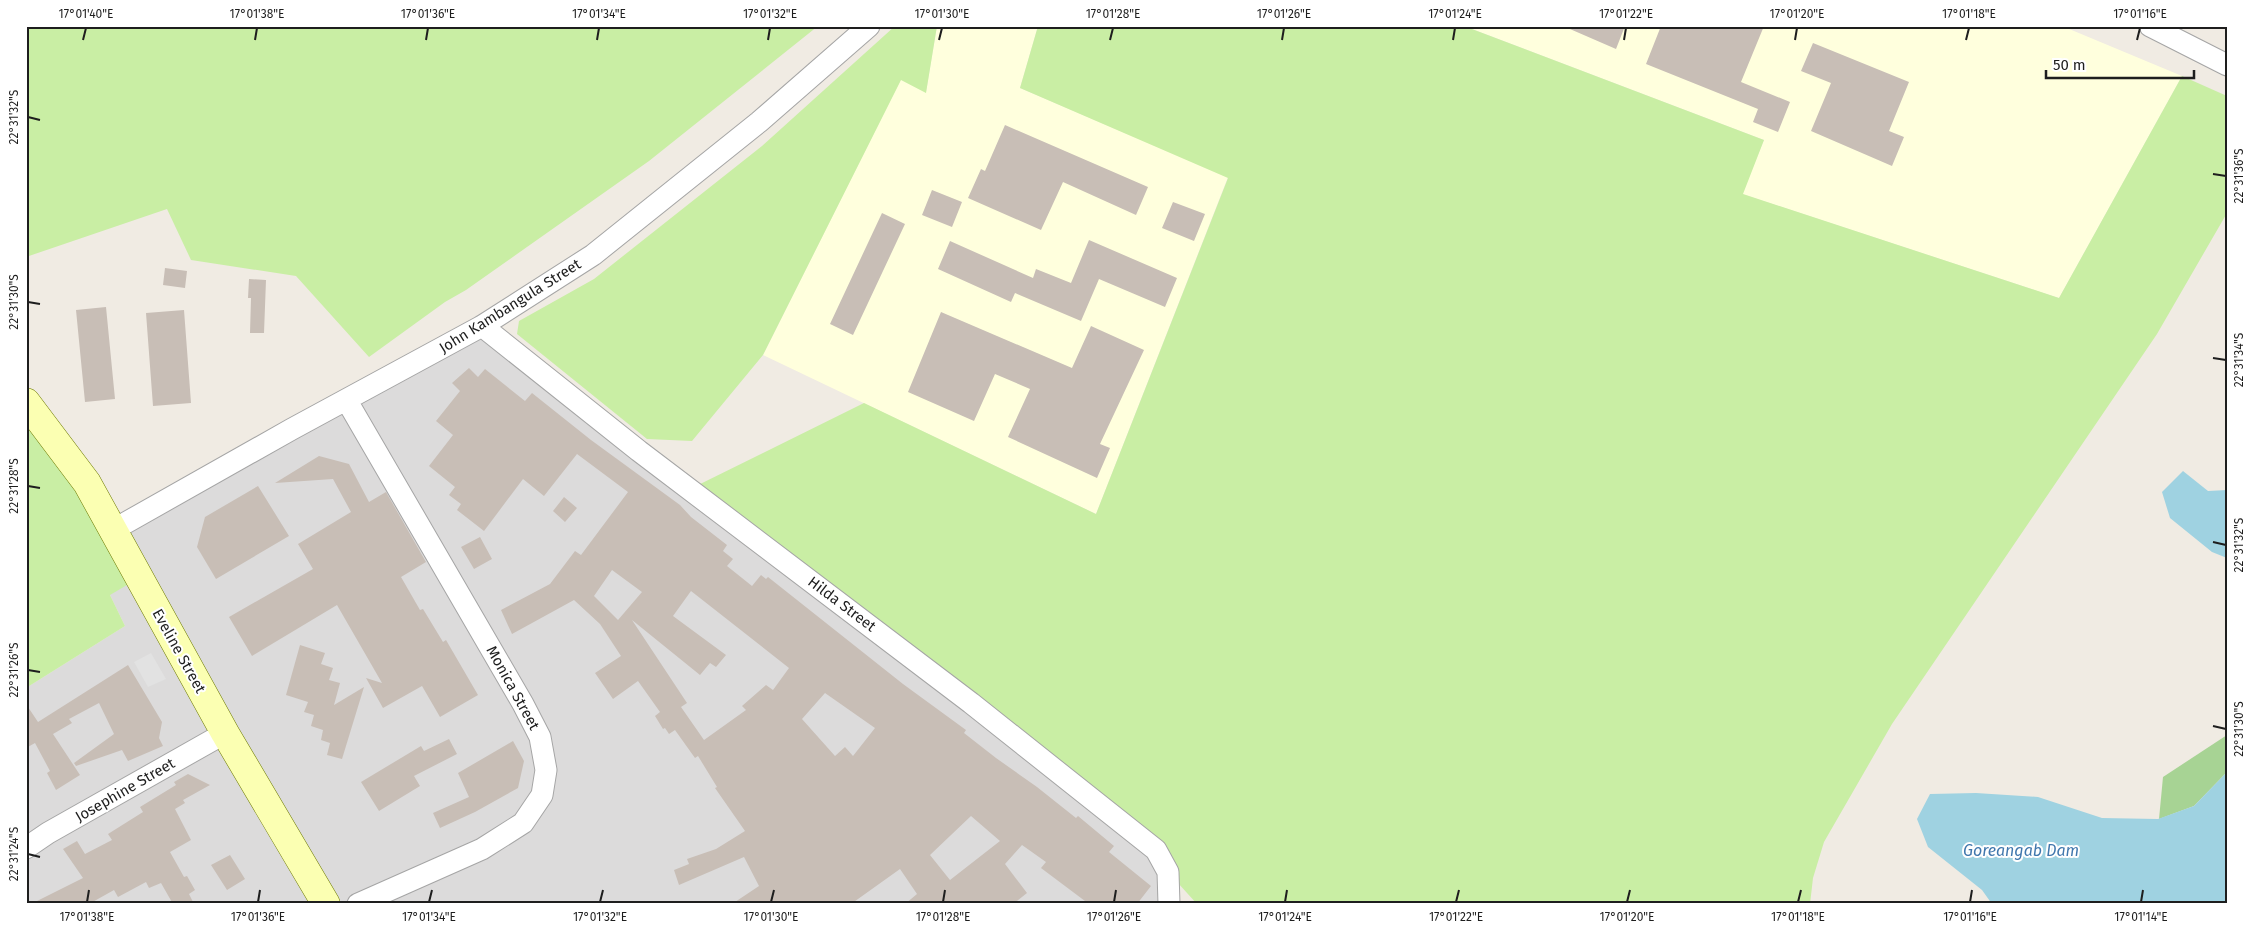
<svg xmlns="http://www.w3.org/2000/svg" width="2253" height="930" font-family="'Fira Sans',sans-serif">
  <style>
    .residential { fill: #dcdbdb }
    .education { fill: #ffd }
    .grass { fill: #c9eea4 }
    .forest { fill: #a7d394 }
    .parking { fill: #e2e2e2 }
    .water { fill: #9fd2e1 }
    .building { fill: #c8beb6; fill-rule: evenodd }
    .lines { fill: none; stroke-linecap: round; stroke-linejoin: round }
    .street-casing { stroke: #a5a5a5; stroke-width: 23 }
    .secondary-casing { stroke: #6d7a00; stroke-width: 29 }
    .street { stroke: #fff; stroke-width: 21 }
    .secondary { stroke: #fbffb2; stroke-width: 28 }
    .ticks { fill: none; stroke: #1e1e1e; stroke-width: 2 }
    .labels { text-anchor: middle; stroke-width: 4; stroke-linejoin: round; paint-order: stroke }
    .street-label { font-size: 15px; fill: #1e1e1e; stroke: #fff }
    .water-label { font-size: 16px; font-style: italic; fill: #4077ad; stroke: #fff }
    .neatline { fill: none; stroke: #1e1e1e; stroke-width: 2 }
    .ticks-label { font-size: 12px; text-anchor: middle; fill: #1e1e1e }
  </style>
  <rect width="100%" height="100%" fill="#f0ebe3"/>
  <path class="residential" d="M482,326L1152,851L1166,904H26V688L125,626L110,595L113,530Z"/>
  <path class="education" d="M937,26H1038L1020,88L1228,177L1096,514L763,355L901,79L926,92Z
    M1464,26H2062L2182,76L2059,298L1742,194L1764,140Z"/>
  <path class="grass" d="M26,26H818L649,161L466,290L445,302L369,357L296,276L191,260L167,209L26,257Z
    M895,26H937L926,93L901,80L763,355L692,441L647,439L517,334L519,321L594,279L762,146Z
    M1038,26H1464L1764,140L1743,194L2059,298L2182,76L2227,96V213L2157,334L1892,724L1824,842L1813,878L1810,904H1197L1168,872L690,489L864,403L1096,514L1228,178L1020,88Z
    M26,402L139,578L110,595L125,626L26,688Z"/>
  <path class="forest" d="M2227,735V772L2194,806L2159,819L2163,777Z"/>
  <path class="parking" d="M151,653L166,679L148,687L134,662Z"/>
  <path class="water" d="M2183,471L2208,491L2227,490V558L2212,552L2170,518L2162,492Z
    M2227,772V904H1992L1982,890L1928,847L1917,819L1930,794L1976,793L2038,797L2102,818L2158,819L2194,806Z"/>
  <path class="building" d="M1563,26H1625L1616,49Z
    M1661,26H1764L1741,82L1790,102L1778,132L1753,122L1758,109L1646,64Z
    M1813,43L1909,82L1889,131L1904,137L1892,166L1811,131L1831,83L1801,71Z
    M1005,125L1148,187L1136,215L1063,182L1041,230L968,198L981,169L985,171Z
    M932,190L962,202L952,227L922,215Z
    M1173,202L1205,214L1194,241L1162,228Z
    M882,213L905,224L853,335L830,324Z
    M1089,240L1177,278L1165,307L1099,279L1081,321L1015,293L1011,302L938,269L950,241L1033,278L1036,269L1071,283Z
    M165,268L187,271L185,288L163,285Z
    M249,279L266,280L264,333H250L251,298H248Z
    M106,307L115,399L85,402L76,310Z
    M184,310L191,403L153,406L146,313Z
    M941,312L1072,368L1091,326L1144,350L1100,444L1110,448L1097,478L1008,437L1030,389L995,374L974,421L908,392Z
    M469,368L478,377L485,369L525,401L532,393L591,440L680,505L691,517L727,545L723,551L733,559L727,566L752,586L761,575L766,579L768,577L903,684L966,730L964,733L996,758L1037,787L1076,818L1078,816L1114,846L1109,852L1151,886L1137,904H1089L1041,868L1046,862L1022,845L1005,864L1027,893L1013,904H905L917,894L900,869L851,904H732L759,886L744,857L679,885L674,870L689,864L687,859L716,849L745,831L715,788L717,787L698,756L695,758L675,730L669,734L665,728L663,729L655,716L660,712L638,681L613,699L595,673L621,656L600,624L574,600L512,634L501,610L550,584L575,551L581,555L628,492L577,454L544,496L523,479L484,531L457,510L461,504L449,495L455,487L429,466L453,435L436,421L460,391L452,383ZM612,570L642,592L618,620L594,596ZM691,591L789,668L773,690L766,685L742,706L746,710L704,740L681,707L687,703L632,620L700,675L710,663L716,667L726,655L673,616ZM825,693L875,728L853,756L845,747L835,756L802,719ZM971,816L1000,841L950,880L930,855Z
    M319,456L349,464L369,502L386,492L426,562L401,577L420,610L423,609L443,642L446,640L478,695L440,717L422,686L383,708L366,678L382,683L337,605L252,656L229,617L313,569L298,544L351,512L333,479L275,483Z
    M258,486L289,536L216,579L197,547L205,517Z
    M564,497L577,508L565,522L553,511Z
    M480,537L492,559L474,569L461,547Z
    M300,645L325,653L321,664L333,668L329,680L340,683L334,705L364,687L342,759L327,755L330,743L321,740L323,730L311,726L314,715L304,712L308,702L286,695Z
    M128,665L162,722L159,738L163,746L128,761L122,750L76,766L74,763L114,734L99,703L69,719L72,723L53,734L80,775L56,790L47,773L50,771L35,743L26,748V704L38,722Z
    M449,739L457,754L414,776L420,786L379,811L361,782L421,746L424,751Z
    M513,741L524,761L518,788L475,812L440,828L433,813L469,797L458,773Z
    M188,774L210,785L183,800L185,803L175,809L191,840L170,852L184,877L187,876L195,890L189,894L194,904H173L161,883L149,888L146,882L118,897L114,890L89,904H31L83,878L63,849L77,841L85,854L112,840L108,834L143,812L140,807L176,785L174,782Z
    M230,855L245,879L227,890L211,865Z"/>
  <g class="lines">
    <defs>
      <path id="street" d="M2150,26L2227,65
        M482,326L639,451L971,703L1156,850L1168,872L1169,904
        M347,401L523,704L540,737L546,770L542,795L523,823L482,849L358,904
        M113,530L292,429L482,326L593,255L759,122L869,26
        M26,848L48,833L225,733"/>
      <path id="secondary" d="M26,402L87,483L225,733L326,904"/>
    </defs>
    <use href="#street" class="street-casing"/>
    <use href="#secondary" class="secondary-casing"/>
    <use href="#street" class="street"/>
    <use href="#secondary" class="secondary"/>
  </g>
  <path class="ticks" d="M83,40L86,28M255,40L257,28M426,40L428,28M597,40L599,28M768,40L770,28M939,40L942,28M1110,40L1113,28M1282,40L1284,28M1453,40L1455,28M1624,40L1626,28M1795,40L1797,28M1966,40L1969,28M2137,40L2140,28M28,117L40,120M2213,174L2226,176M28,302L40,304M2213,358L2226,360M28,486L40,488M2213,542L2226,545M28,670L40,672M2213,726L2226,729M28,854L40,857M87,902L89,890M258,902L260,890M429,902L432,890M600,902L603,890M771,902L774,890M943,902L945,890M1114,902L1116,890M1285,902L1287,890M1456,902L1459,890M1627,902L1630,890M1798,902L1801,890M1970,902L1972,890M2141,902L2143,890"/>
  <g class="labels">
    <g class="street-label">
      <text transform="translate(510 306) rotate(-32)" y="5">John Kambangula Street</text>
      <text transform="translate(842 604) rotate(37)" y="5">Hilda Street</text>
      <text transform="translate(179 651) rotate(61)" y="5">Eveline Street</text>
      <text transform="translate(513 688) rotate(61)" y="5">Monica Street</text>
      <text transform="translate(125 790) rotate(-30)" y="5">Josephine Street</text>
    </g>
    <g class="water-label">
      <text x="2021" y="856">Goreangab Dam</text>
    </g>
  </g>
  <rect width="2253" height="930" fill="none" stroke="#ffffff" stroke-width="55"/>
  <path d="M2046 70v8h148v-8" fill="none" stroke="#1e1e1e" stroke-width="2.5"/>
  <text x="2053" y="70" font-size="15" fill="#1e1e1e" stroke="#ffffff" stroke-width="4" paint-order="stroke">50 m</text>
  <rect x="28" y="28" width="2198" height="874" class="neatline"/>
  <g class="ticks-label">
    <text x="86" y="18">17°01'40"E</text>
    <text x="257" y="18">17°01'38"E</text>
    <text x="428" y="18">17°01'36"E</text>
    <text x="599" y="18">17°01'34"E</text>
    <text x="770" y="18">17°01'32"E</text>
    <text x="942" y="18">17°01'30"E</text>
    <text x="1113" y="18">17°01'28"E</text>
    <text x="1284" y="18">17°01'26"E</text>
    <text x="1455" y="18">17°01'24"E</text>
    <text x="1626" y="18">17°01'22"E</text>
    <text x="1797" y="18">17°01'20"E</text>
    <text x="1969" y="18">17°01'18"E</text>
    <text x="2140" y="18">17°01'16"E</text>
    <text transform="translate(14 117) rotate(-90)" y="4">22°31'32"S</text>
    <text transform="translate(2239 176) rotate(-90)" y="4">22°31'36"S</text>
    <text transform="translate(14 302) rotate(-90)" y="4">22°31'30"S</text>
    <text transform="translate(2239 360) rotate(-90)" y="4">22°31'34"S</text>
    <text transform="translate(14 486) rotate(-90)" y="4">22°31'28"S</text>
    <text transform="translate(2239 545) rotate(-90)" y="4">22°31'32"S</text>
    <text transform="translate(14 670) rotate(-90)" y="4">22°31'26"S</text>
    <text transform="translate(2239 729) rotate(-90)" y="4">22°31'30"S</text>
    <text transform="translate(14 854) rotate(-90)" y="4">22°31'24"S</text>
    <text x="87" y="921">17°01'38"E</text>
    <text x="258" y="921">17°01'36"E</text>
    <text x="429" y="921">17°01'34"E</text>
    <text x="600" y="921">17°01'32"E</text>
    <text x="771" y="921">17°01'30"E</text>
    <text x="943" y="921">17°01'28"E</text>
    <text x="1114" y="921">17°01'26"E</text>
    <text x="1285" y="921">17°01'24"E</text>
    <text x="1456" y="921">17°01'22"E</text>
    <text x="1627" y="921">17°01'20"E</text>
    <text x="1798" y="921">17°01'18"E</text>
    <text x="1970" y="921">17°01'16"E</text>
    <text x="2141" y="921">17°01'14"E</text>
  </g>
</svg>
